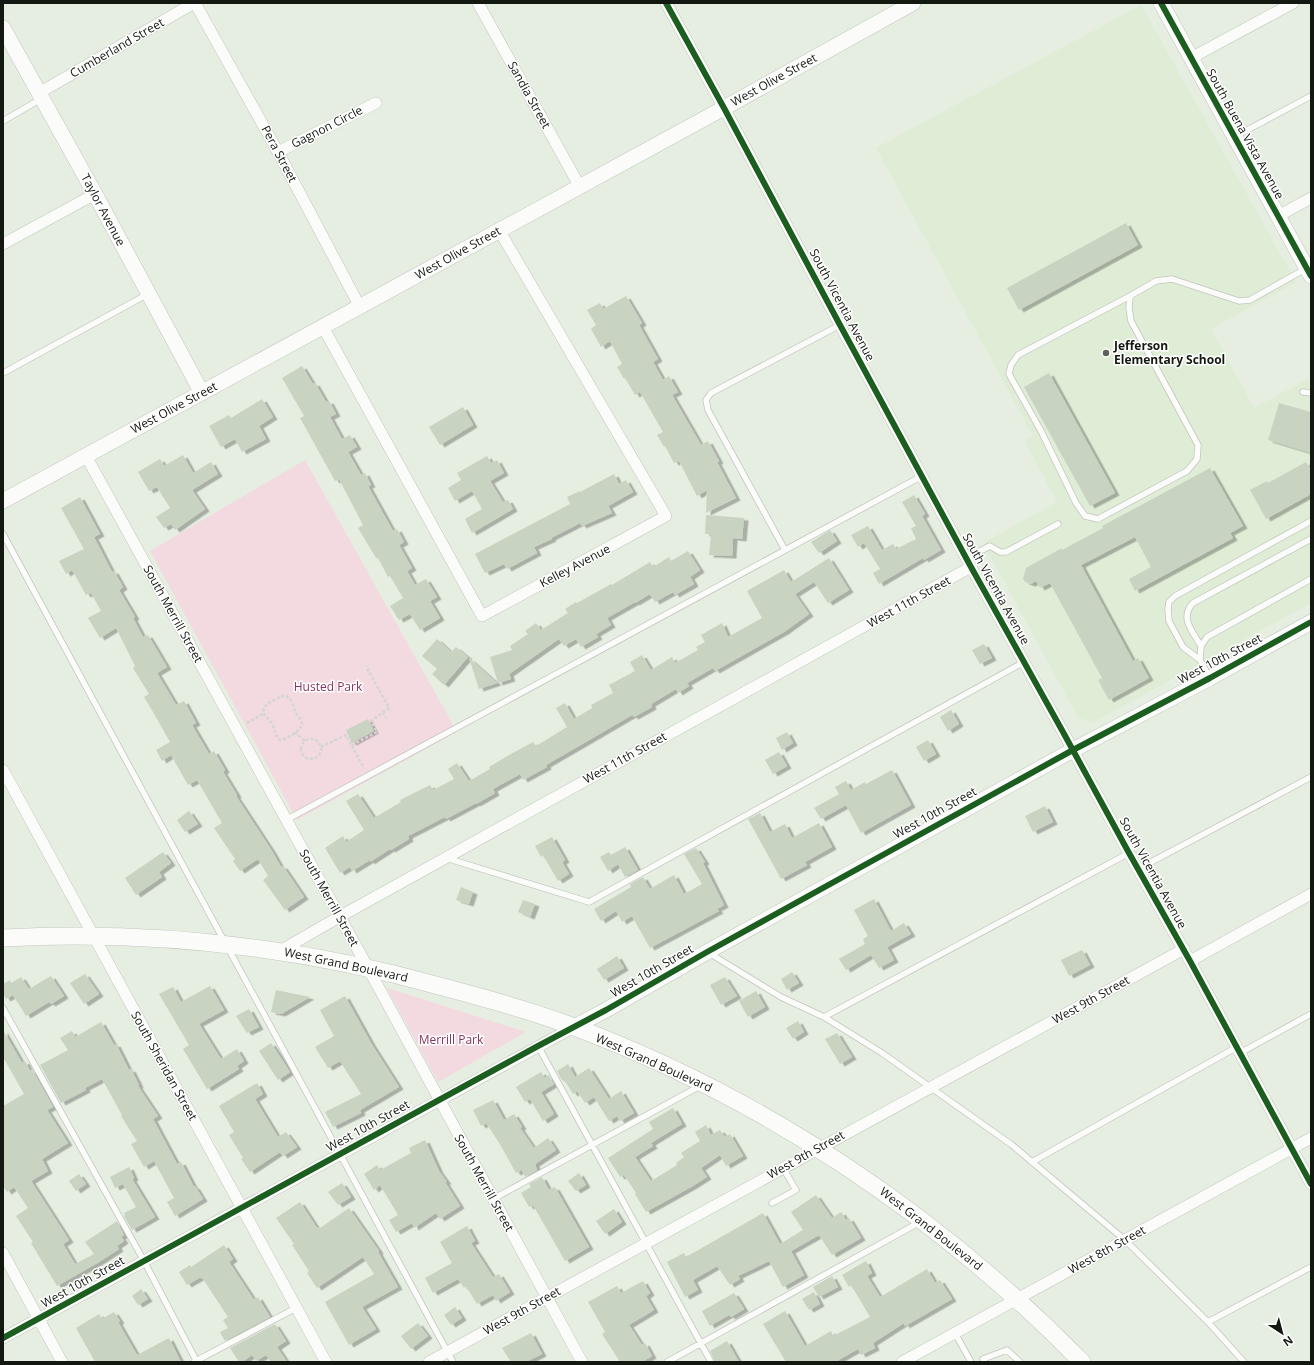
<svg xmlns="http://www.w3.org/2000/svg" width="1314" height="1365" font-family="'Open Sans',sans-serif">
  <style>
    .built { fill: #dfecd6 }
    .green { fill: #f3d9e0 }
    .building { fill: #c9d3c2; filter: url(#shadow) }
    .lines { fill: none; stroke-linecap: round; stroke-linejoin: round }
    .lane-casing { stroke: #c1c6bd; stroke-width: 7 }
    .street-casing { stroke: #c1c6bd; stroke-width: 12 }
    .secondary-casing { stroke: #c1c6bd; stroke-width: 16 }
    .primary-casing { stroke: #c1c6bd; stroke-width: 18 }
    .path { stroke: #d3d6d2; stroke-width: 2.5; stroke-dasharray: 3 2; stroke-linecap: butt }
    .lane { stroke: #fbfcfa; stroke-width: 5.5 }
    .street { stroke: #fbfcfa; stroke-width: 11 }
    .secondary { stroke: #fbfcfa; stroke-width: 15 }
    .primary { stroke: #fbfcfa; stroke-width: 17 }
    .cycleway-casing { stroke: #fff; stroke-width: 8 }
    .cycleway { stroke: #1b5e20; stroke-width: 6 }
    .poi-dot { fill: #5d6359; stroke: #fff; stroke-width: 1.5 }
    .labels { text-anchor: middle; stroke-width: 3; stroke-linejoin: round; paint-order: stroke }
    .street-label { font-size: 12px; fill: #131810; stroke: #fff }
    .poi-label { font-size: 12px; font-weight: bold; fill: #131810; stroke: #fff; text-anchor: start }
    .park-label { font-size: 12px; fill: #85355f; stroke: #fff }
  </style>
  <defs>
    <filter id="shadow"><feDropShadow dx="4.5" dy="2.5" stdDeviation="0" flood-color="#0004"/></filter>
  </defs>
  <rect width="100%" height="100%" fill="#e6eee1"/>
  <path class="built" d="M1141,5L1296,282L1211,329L1254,408L1311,377V603L1092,723L1078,717L983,543L1057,502L1025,441L1033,436L876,148Z"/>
  <path class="green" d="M305,460L457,732L297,820L150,551Z
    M387,988L526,1032L438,1082Z"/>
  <path class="building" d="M1126,223L1138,245L1019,310L1007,288Z
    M626,296L642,323L639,325L658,359L653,362L663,380L669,376L678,392L672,395L701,445L708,441L719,461L717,462L736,498L706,513L707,490L697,496L679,461L674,463L665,446L664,447L657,435L663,432L640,392L635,395L625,378L624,379L617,367L622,364L610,341L601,347L591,329L596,325L587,310L600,303L603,309Z
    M302,366L313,384L315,383L326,402L329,401L336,414L330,417L342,439L350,435L357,447L348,452L361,475L365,473L371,485L368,486L393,531L397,529L404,542L399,545L412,568L407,571L415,585L426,579L437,597L430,601L440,618L420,630L410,614L399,620L390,606L403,598L390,576L388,577L378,558H376L358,528L363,525L339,479L335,481L300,418L304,416L282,378Z
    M1049,373L1115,493L1090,506L1024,387Z
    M262,399L273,417L259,426L266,439L242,452L235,439L221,447L209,426L229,415L231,418Z
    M1279,403L1311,412V453L1268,440Z
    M463,407L473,425L440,445L429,427Z
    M183,455L193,473L211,462L218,474L192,490L205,509L175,530L171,524L164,528L156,517L170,508L157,487L149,491L138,472L160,459L164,466Z
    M487,456L491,463L497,460L504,473L490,481L503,502L508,500L513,509L472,533L465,519L482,509L472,491L455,501L448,488L461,480L457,473Z
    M1306,462L1311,470V494L1266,519L1250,490L1267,481L1268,483Z
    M1210,468L1243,526L1230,533L1233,538L1135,591L1129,579L1151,567L1135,537L1081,565L1133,661L1138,658L1149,678L1109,700L1098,680L1102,678L1050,583L1040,588L1036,581L1031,584L1025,582L1023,579L1026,568L1062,548V550L1103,528L1102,526Z
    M614,474L619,484L626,480L633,492L608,506L612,513L582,526L580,523L551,538L552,539L534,547L537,553L507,569L504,564L485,573L475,554L570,504L567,497L580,491V492Z
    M914,495L925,514L922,516L941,550L924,560L923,558L879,584L873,573L880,569L864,543L858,547L851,535L868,526L882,550L893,544L896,549L916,539L911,528L916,526L902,502Z
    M80,497L100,534L94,537L112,572L114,571L123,587L119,590L135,617L133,618L143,637L148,635L167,667L157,673L176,705L184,701L196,723L192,725L209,754L214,751L225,770L223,772L237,795L236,796L272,851L281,867L283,866L304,897L285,910L263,880L268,876L258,859L240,871L233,861L235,859L214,828L222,823L197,780L188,785L171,755L162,761L156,750L170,742L153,712L144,697L149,694L133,668L135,666L116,628L100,638L88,618L101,611L91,593L86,595L72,570L66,574L59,561L84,549L61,508Z
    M706,515L744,518L742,539L733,538L732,556L709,555L711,534H705Z
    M830,530L837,541L819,553L811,542Z
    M688,551L700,570L690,577L694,584L675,595L673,592L655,602L650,594L635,603V602L607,618L611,625L596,634L598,637L581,647L576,639L564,646L559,639L509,674L511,679L498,683L490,657L512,650L510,646L528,634L525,631L536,623L541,630L568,613L565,609L576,602L577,603L611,584L612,585L650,562L653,567L669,557L671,561Z
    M829,558L849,590L828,603L814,582L795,594L809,614L784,632L715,671L713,668L687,683L689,686L678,693L676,689L651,704L652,707L634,717L632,715L596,736L546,765L547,767L523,780L520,774L493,789L495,793L476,804V803L446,819L445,817L408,836L409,839L391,850L390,849L370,862V860L352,871L350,867L340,873L325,848L343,836L346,842L364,830L346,801L358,794L374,818L401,802L400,800L430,785L433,790L454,779L448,769L457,763L469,781L490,769L489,767L509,755L533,742L536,746L567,727L556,708L565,703L574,719L592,708L591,705L613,693L609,685L635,671L630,662L642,655L651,670L672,657L675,663L698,650L696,647L705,642L701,635L722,623L728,637L762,618L747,591L784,570L791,582Z
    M437,639L451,652L456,647L468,657L444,685L432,674L437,669L422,656Z
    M984,644L992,658L980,664L972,650Z
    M469,658L497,683L479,689Z
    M951,710L959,724L948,731L940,717Z
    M368,719L374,731L352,743L346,730Z
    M787,732L793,743L782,750L776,738Z
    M928,740L936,754L924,761L916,747Z
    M779,752L787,766L773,774L765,760Z
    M892,770L911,805L861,833L846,805L821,819L814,808L839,794L835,787L846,781L851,790L865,782L866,784Z
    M1045,806L1053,822L1033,832L1025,816Z
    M189,811L198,824L185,832L177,820Z
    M760,813L770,832L785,824L792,838L819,823L832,847L805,862L807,865L781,879L748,819Z
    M552,837L565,860L562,862L569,874L558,881L543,855L541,857L535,846Z
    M625,847L638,870L625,877L618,864L608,871L600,857L609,852L611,855Z
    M696,848L705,862L703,863L724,905L717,909L719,911L650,948L632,916L622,922L616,911L601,921L594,909L631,887L630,884L643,877L650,889L674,875L684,894L702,884L684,854Z
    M163,852L171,863L159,872L162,877L136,895L125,878Z
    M461,887L473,892L469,904L456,900Z
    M874,899L891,931L904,923L911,934L887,947L894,960L879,968L871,955L846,970L839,959L865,944L863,939L868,936L854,910Z
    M523,900L535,904L530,917L518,912Z
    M1082,950L1090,965L1069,976L1061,960Z
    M617,956L624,968L604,980L597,969Z
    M792,972L799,983L787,990L781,979Z
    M85,974L99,994L84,1004L70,983Z
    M51,976L64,996L51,1004L49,1002L26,1016L13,995L6,999L3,994V984L10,980L11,983L21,977L29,989Z
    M725,977L737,996L721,1005L710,985Z
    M210,986L224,1010L199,1024L221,1059L237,1049L244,1061L237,1066L239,1069L207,1089L183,1049L189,1045L159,994L173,987L181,1002Z
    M276,990L310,997L281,1014L271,1012Z
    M756,991L765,1007L748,1017L739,1001Z
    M345,996L371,1043L399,1087L360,1110L361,1113L333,1127L325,1112L361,1094L340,1061L328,1068L315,1047L334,1036L320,1010Z
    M249,1009L259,1027L247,1033L236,1016Z
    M798,1021L804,1032L793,1039L786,1028Z
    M101,1022L114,1045L116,1044L129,1070L131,1069L139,1085L138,1086L158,1116L153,1119L177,1164L181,1162L194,1187L195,1186L203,1199L175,1216L167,1202L174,1198L154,1161L144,1167L131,1144L137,1141L121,1116L122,1115L102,1079L85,1088L86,1090L61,1103L40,1065L68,1050L60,1038L72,1031L75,1037Z
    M3,1030L22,1063L25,1061L30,1071L32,1069L53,1107L47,1110L68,1143L42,1159L48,1171L31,1181L69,1240L63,1244L75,1264L94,1254L85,1242L117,1221L124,1235L121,1237L124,1241L117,1246L119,1249L99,1262L97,1260L99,1262L57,1286L31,1243L33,1242L16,1216L28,1208L14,1187L7,1192L3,1186V1106L24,1094L3,1057Z
    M837,1033L852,1057L840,1064L825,1039Z
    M271,1043L290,1072L278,1080L259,1051Z
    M568,1064L575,1077L589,1068L609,1099L621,1091L634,1113L620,1121L617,1116L609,1121L594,1097L585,1103L577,1091L573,1094L565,1081L564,1082L563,1080H562L557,1071Z
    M541,1072L545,1078L549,1075L554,1084L541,1092L554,1114L543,1121L530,1099L525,1102L516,1087Z
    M257,1083L263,1094L255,1099L278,1137L286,1132L297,1147L283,1156L280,1152L250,1172L241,1159L243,1158L229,1135L234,1132L219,1106Z
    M493,1100L504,1120L514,1114L522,1127L520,1128L534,1148L548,1138L556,1150L535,1164L537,1170L525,1177L522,1170L516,1173L501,1146L486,1123L481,1126L473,1110Z
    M673,1108L682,1124L651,1143L653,1146L635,1157L651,1181L677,1165L676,1163L684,1157L681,1153L700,1141L695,1132L706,1125L711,1135L720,1130L725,1137L730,1134L743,1156L726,1166L720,1155L701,1168L707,1177L691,1187L646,1212L635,1194L636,1193L624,1175L620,1177L608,1158L653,1129L649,1122Z
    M425,1140L439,1171L447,1182H445L460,1206L440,1219L436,1213L414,1228L412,1223L396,1232L389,1220L398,1215L380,1185L374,1190L364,1174L377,1165L380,1170L411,1153L409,1148Z
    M129,1167L134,1178L132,1179L155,1217L132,1230L124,1216L125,1215L124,1213L136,1207L123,1184L115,1188L110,1177Z
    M579,1173L586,1185L576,1191L568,1181Z
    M79,1174L86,1184L76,1191L69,1181Z
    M542,1177L549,1190L554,1187L556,1189L589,1247L565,1261L533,1205L529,1207L521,1193L531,1187L529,1184Z
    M342,1183L351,1197L338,1205L328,1192Z
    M816,1195L832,1218L841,1212L846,1220L849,1218L861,1238L832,1255L819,1235L791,1251L804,1275L783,1287L769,1261L738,1276L740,1279L730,1285L717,1266L693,1280L698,1290L685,1297L667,1262L684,1253L686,1257L763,1213L780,1244L803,1230L791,1212Z
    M300,1202L317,1228L320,1227V1228L349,1208L379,1251L378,1252L398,1287L362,1307L376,1329L349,1345L325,1302L374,1274L363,1257L317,1288L307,1273L309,1271L292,1245L294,1244L276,1218Z
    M614,1209L622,1222L605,1234L596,1221Z
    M467,1226L475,1241L471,1243L493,1277L499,1274L510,1292L496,1301L493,1295L477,1304L466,1286L464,1288L458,1279L433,1293L425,1278L452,1263L440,1242Z
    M224,1245L233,1259L229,1262L254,1300L258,1297L270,1317L225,1341L220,1332L228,1328L223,1320L228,1317L203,1279H202L201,1277L187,1285L179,1272L190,1265L191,1267Z
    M866,1261L872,1273L867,1276L880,1297L927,1269L935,1283L940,1280L952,1299L905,1326L904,1323L873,1343L875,1348L861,1355L858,1349L835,1362H786L763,1324L785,1311L805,1346L831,1331L833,1336L870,1317L851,1285L849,1287L842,1275Z
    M832,1276L838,1287L819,1297L813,1287Z
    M643,1281L650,1293L646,1296L654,1310L629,1325L642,1345L645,1343L652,1356L642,1362H620L602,1334L605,1332L588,1302L617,1286L621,1293Z
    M141,1289L148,1299L138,1305L132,1296Z
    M814,1292L820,1304L809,1310L802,1299Z
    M734,1293L744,1309L731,1317L729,1315L710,1326L702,1311Z
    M455,1307L462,1318L451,1325L444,1315Z
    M114,1312L120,1321L118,1322L137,1355L169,1338L181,1362H95L76,1328L99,1314L102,1319Z
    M418,1323L428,1336L411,1349L401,1336Z
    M275,1324L286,1341L277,1347L287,1362H271L266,1355L256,1361L252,1355L242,1362H239L230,1348Z
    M531,1333L542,1354L526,1362H511L502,1348Z
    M727,1341L739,1362H715L710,1351Z"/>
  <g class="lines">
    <defs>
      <path id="lane" d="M3,121L41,99
        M1236,136L1311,96
        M1130,296L1018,355L1011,365L1009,374L1041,431L1076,503L1085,516L1098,519L1187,471L1197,459L1198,445L1131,321L1129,308L1130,296L1156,281L1172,279L1239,301L1250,300L1307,268
        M3,373L148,294
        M1303,392L1311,393
        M3,534L453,1362
        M785,550L708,410L706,400L711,393L840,325
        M966,558L990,546L1000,552H1006L1058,524
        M1201,646C1193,632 1179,618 1193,603L1311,539
        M1200,660L1201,646L1207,637L1311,579
        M1210,678L1200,660L1183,647L1169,621L1168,610L1169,602L1175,596L1311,521
        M286,820L922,476
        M446,858L589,902L1024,662
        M1138,869L1311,777
        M709,953L781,997L824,1017L882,1053L1012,1145L1125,1240L1208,1322L1244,1362
        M3,1008L144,1261L197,1362
        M824,1017L1129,853
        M538,1046L711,1362
        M1240,1053L1311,1014
        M1032,1162L1237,1047
        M493,1199L700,1086
        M772,1203L796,1190L783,1168
        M1208,1322L1311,1267
        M955,1333L971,1362
        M194,1362L296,1308
        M667,1362L920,1222
        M985,1362L983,1359L1007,1350L1020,1362"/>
      <path id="street" d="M195,3L278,152L360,307
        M478,3L580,187
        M666,3L724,108L840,325L971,567L1063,732L1129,853L1190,961L1311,1184
        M1191,58L1293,3
        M39,93L194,3
        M278,152L376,103
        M1278,216L1311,198
        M3,244L95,194
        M323,327L482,616L666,516L499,230
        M86,456L368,968L582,1362
        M3,770L326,1362
        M280,951L339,917L971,567
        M1190,961L1311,894
        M3,1253L62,1362
        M3,1338L574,1027
        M429,1362L1184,949
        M902,1362L1311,1138"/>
      <path id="secondary" d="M1161,3L1311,276
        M3,28L95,194L202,393
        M3,501L724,108L913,3
        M574,1027L606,1010L707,952L1073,750L1210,678L1311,622"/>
      <path id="primary" d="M3,938C151,930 300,947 443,987C485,998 528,1010 569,1025C763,1097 938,1215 1082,1362"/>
    </defs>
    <use href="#lane" class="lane-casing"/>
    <use href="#street" class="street-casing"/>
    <use href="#secondary" class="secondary-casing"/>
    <use href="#primary" class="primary-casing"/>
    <path class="path" d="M281,696C285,696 288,696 290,699C293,703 294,709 296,713C298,717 302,719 302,724C301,731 286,739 280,740L276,735L273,725L263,713C263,703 274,701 281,696Z
      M383,712L386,718
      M247,723L263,714
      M295,732L305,741
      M301 749a10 10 0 1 1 20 0a10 10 0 1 1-20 0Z
      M352,745L377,732L371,721L389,708L366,666
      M321,747L346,735L364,768"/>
    <use href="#lane" class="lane"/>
    <use href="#street" class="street"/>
    <use href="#secondary" class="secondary"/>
    <use href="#primary" class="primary"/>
    <defs>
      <path id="cycleway" d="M666,3L724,108L840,325L971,567L1063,732L1129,853L1190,961L1311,1184
        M1161,3L1311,276
        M3,1338L538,1046L606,1010L707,952L1073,750L1210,678L1311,622"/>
    </defs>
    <use href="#cycleway" class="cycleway-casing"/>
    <use href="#cycleway" class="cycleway"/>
  </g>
  <circle class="poi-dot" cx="1106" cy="353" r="4"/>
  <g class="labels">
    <g class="street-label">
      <text transform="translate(117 48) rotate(-30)" y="4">Cumberland Street</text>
      <text transform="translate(774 80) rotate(-29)" y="4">West Olive Street</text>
      <text transform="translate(529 95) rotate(61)" y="4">Sandia Street</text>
      <text transform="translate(327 127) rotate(-27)" y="4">Gagnon Circle</text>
      <text transform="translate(1245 134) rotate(61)" y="4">South Buena Vista Avenue</text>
      <text transform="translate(279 154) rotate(62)" y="4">Pera Street</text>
      <text transform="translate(103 210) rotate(62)" y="4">Taylor Avenue</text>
      <text transform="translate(458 253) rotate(-29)" y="4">West Olive Street</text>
      <text transform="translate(842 305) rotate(62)" y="4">South Vicentia Avenue</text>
      <text transform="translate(174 408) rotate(-28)" y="4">West Olive Street</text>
      <text transform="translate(575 566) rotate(-28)" y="4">Kelley Avenue</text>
      <text transform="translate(996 589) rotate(61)" y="4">South Vicentia Avenue</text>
      <text transform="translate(909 602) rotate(-29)" y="4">West 11th Street</text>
      <text transform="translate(173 614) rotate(61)" y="4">South Merrill Street</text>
      <text transform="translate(1220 659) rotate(-28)" y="4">West 10th Street</text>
      <text transform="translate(625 758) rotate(-29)" y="4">West 11th Street</text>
      <text transform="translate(935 813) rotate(-29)" y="4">West 10th Street</text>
      <text transform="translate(1153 873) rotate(61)" y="4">South Vicentia Avenue</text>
      <text transform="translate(329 898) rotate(61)" y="4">South Merrill Street</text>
      <text transform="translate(346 965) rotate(12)" y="4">West Grand Boulevard</text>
      <text transform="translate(652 971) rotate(-30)" y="4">West 10th Street</text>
      <text transform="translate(1091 1000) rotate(-29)" y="4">West 9th Street</text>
      <text transform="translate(654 1063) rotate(24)" y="4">West Grand Boulevard</text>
      <text transform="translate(164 1066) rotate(61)" y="4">South Sheridan Street</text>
      <text transform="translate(368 1126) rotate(-29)" y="4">West 10th Street</text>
      <text transform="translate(806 1155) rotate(-29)" y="4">West 9th Street</text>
      <text transform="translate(484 1183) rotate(61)" y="4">South Merrill Street</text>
      <text transform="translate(931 1229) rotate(38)" y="4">West Grand Boulevard</text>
      <text transform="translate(1107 1250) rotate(-29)" y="4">West 8th Street</text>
      <text transform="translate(83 1282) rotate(-29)" y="4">West 10th Street</text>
      <text transform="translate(522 1311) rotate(-29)" y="4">West 9th Street</text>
    </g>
    <g class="poi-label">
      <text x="1114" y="350">Jefferson<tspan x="1114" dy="14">Elementary School</tspan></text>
    </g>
    <g class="park-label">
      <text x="328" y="691">Husted Park</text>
      <text x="451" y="1044">Merrill Park</text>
    </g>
  </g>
  <rect width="1314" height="1365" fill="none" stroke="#131810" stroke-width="8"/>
  <g transform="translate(1282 1333) rotate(144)" stroke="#ffffff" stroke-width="3" paint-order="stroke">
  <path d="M0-3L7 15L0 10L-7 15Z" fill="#131810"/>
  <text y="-6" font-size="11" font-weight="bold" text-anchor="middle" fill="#131810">N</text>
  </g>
</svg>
